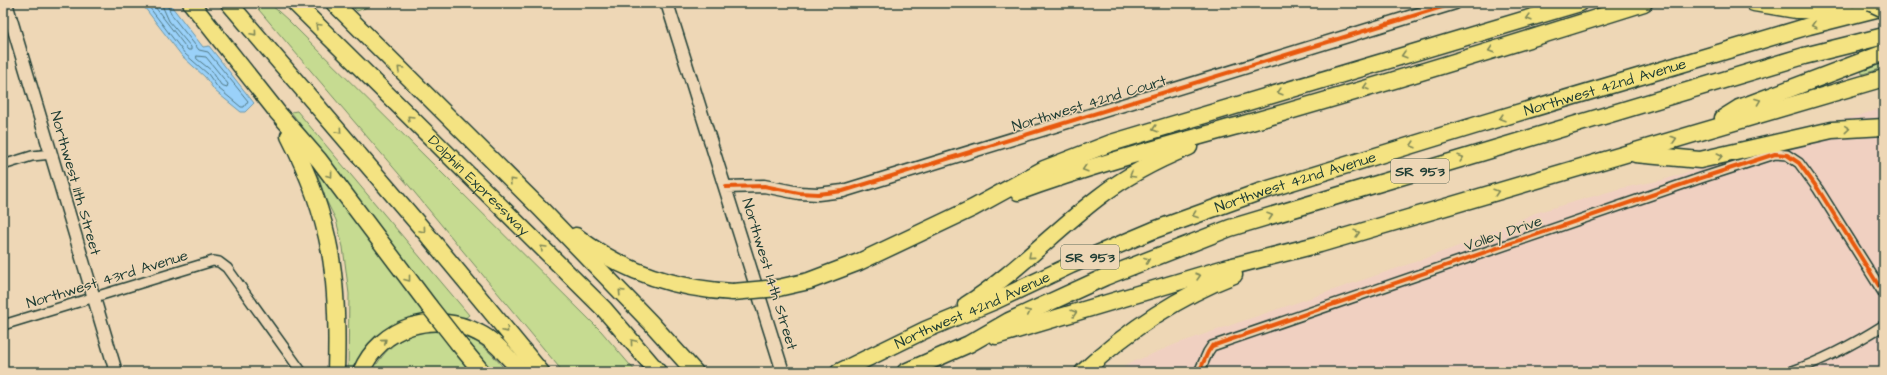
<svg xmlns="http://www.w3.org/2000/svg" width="1887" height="375" font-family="'Architects Daughter',sans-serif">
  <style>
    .built { fill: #f0d0c1 }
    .green { fill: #c6db91; stroke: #728c62 }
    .water { fill: #9ad1f9; stroke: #6996aa }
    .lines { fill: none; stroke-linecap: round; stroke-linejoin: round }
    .shore { stroke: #507883; stroke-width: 1 }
    .street-casing { stroke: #1f3d34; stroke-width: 12 }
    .secondary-casing { stroke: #1f3d34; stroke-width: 15 }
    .highway-casing { stroke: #1f3d34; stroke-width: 19 }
    .street { stroke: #eed7b6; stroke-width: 9 }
    .secondary { stroke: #eed7b6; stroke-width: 12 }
    .highway { stroke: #f4e382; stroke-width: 16 }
    .highway-bridge-casing { stroke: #1f3d34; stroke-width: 19; stroke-linecap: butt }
    .highway-bridge { stroke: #f4e382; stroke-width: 16 }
    .cycleway-casing { stroke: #eed7b6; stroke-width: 6 }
    .cycleway { stroke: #e8590c; stroke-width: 4 }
    .oneway { stroke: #7f8857 }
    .labels { text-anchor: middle; stroke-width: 3; stroke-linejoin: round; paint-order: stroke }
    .shield { fill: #eed7b6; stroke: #5d6b5b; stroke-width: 1 }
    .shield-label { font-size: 14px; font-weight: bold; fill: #1f3d34 }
    .street-label { font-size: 15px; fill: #1f3d34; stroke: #eed7b6 }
  </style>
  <rect width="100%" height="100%" fill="#eed7b6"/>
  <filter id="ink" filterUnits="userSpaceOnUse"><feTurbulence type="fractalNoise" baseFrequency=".025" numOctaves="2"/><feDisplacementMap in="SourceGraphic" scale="8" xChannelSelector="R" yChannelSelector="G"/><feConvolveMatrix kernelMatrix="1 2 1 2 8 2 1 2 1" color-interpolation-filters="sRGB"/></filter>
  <g filter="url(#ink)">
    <path class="built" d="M1884,108V372H1117L1128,364L1176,344L1415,262L1464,244L1535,213L1622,188L1663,180L1691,171L1727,154Z"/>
    <path class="green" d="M253,3H269L288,20L601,331L636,372H563L410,187Z
      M349,3H378L357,11Z
      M1884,58V68L1862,74L1861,67Z
      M297,111L469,315L464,319L445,315L291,112Z
      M318,172L428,316L354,372H348L349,294L343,247L336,220L326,200L317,173Z
      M439,330C474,336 485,345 507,372H367L373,362L377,364C391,341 413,331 439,330Z"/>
    <path class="water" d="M141,3H169L203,47L209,46L254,103L245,112H241L215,91L205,77L182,56Z"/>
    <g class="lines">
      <path class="shore" d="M146,3L185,54L208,74L218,88L241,107H244L248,101L208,52L199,50L173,17L166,3
        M152,3L188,50H191V47L169,21L161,3
        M197,56L206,57L228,84L227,87L221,85L212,71L197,59Z"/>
      <defs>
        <path id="street" d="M3,165L32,156L52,154
          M3,325L213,261L219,262L227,268L301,371
          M1199,372L1208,352L1212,346L1701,178L1775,154L1787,155L1799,163L1818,189L1884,294
          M1790,372C1824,360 1854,344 1884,325"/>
        <path id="secondary" d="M6,3L116,372
          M667,3L783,372
          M726,187L764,186L799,193L818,194L843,191L1455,3"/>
        <g id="highway">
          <path d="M191,3L278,113L319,160L429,306"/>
          <path d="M229,3L425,232L541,372"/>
          <path id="s1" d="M295,3L604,309L658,372"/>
          <path d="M334,3L540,208L651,323L695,372"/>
          <path d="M1754,3L1796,10L1846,11"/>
          <path d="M1723,118L1739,108L1884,53"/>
          <path d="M289,136C332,220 339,279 336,372"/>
          <path d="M1635,154L1700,160L1832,130L1884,127"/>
          <path d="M1018,192C1092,165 1168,145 1244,124C1378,86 1511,45 1644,3"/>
          <path d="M576,236C623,272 675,289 733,292"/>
          <path d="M778,288L809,281L859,262L973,208L1044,169L1111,143L1580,3"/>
          <path d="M966,305C1015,274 1053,232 1099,197C1126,176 1157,160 1189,147"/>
          <path d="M996,336L1225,268L1320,244L1884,78"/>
          <path d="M458,343L482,372"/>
          <path d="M361,372C381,325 435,310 479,333C496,341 509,359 522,372"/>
          <path id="s2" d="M839,372L925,330L997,300L1071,265L1154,230L1259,192L1477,125L1809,26L1884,7"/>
          <path d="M905,372L969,344L1009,321L1105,277L1230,228L1804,56L1884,36"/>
          <path d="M1083,372C1127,331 1177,297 1234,275"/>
        </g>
      </defs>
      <use href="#street" class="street-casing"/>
      <use href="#secondary" class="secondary-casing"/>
      <use href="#highway" class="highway-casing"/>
      <use href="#street" class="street"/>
      <use href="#secondary" class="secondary"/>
      <use href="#highway" class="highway"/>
      <defs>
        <path id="highway-bridge" d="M1871,3L1884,9
          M733,292L778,288
          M429,306L458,343"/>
      </defs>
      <use href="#highway-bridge" class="highway-bridge-casing"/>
      <use href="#highway-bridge" class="highway-bridge"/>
      <defs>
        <path id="cycleway" d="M726,187L764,186L799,193L818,194L843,191L1455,3
          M1199,372L1208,352L1212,346L1701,178L1775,154L1787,155L1799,163L1818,189L1884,294"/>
      </defs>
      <use href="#cycleway" class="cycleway-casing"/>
      <use href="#cycleway" class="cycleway"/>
    </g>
    <defs><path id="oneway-chevron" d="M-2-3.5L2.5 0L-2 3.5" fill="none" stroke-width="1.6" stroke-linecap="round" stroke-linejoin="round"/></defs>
    <g class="oneway">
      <use href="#oneway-chevron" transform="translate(1529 18) rotate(164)"/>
      <use href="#oneway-chevron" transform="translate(1814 25) rotate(165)"/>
      <use href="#oneway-chevron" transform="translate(318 26) rotate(-135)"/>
      <use href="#oneway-chevron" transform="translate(254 33) rotate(49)"/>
      <use href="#oneway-chevron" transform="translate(1491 50) rotate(163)"/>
      <use href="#oneway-chevron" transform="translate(1404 55) rotate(164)"/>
      <use href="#oneway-chevron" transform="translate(400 69) rotate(-135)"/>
      <use href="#oneway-chevron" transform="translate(1366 87) rotate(163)"/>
      <use href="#oneway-chevron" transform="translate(1280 92) rotate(164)"/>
      <use href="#oneway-chevron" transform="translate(1758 101) rotate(-21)"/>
      <use href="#oneway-chevron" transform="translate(410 118) rotate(-135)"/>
      <use href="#oneway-chevron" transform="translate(1502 118) rotate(163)"/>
      <use href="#oneway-chevron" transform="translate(1155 129) rotate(163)"/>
      <use href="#oneway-chevron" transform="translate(1847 129) rotate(-5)"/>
      <use href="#oneway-chevron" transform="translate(339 131) rotate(49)"/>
      <use href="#oneway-chevron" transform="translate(1674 139) rotate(-17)"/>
      <use href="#oneway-chevron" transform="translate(1413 145) rotate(163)"/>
      <use href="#oneway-chevron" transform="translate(1720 156) rotate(-13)"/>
      <use href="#oneway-chevron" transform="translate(1461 158) rotate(-17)"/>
      <use href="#oneway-chevron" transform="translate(1085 169) rotate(163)"/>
      <use href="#oneway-chevron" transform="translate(330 175) rotate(53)"/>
      <use href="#oneway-chevron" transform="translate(1132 175) rotate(150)"/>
      <use href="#oneway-chevron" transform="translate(512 181) rotate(-135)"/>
      <use href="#oneway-chevron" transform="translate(1496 192) rotate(-17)"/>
      <use href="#oneway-chevron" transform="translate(1195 215) rotate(160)"/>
      <use href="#oneway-chevron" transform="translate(1270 216) rotate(-18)"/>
      <use href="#oneway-chevron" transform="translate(423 230) rotate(50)"/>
      <use href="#oneway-chevron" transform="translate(1357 233) rotate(-16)"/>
      <use href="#oneway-chevron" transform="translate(543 248) rotate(-135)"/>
      <use href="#oneway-chevron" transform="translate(1031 256) rotate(139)"/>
      <use href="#oneway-chevron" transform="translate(1147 260) rotate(-22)"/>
      <use href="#oneway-chevron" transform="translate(1198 276) rotate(-16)"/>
      <use href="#oneway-chevron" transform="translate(408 279) rotate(52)"/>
      <use href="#oneway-chevron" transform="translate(621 292) rotate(-134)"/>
      <use href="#oneway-chevron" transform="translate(1028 312) rotate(-25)"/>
      <use href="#oneway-chevron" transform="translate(1074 313) rotate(-17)"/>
      <use href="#oneway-chevron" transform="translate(506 330) rotate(50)"/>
      <use href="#oneway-chevron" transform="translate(384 341) rotate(-40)"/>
      <use href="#oneway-chevron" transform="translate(633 342) rotate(-130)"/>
    </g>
  </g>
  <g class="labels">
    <g class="shield">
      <rect x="1391" y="159" width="58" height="24" rx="3"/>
      <rect x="1061" y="245" width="58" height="24" rx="3"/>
    </g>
    <g class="shield-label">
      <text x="1420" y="176">SR 953</text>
      <text x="1090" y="262">SR 953</text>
    </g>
    <g class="street-label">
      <text dy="5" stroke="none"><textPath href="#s2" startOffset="819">Northwest 42nd Avenue</textPath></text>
      <text transform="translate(1089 103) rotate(-17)" y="5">Northwest 42nd Court</text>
      <text dy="5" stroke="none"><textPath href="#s2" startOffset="495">Northwest 42nd Avenue</textPath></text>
      <text transform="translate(76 183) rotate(74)" y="5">Northwest 11th Street</text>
      <text dy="5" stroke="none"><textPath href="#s1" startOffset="259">Dolphin Expressway</textPath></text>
      <text transform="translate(1503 233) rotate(-19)" y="5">Volley Drive</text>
      <text transform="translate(770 274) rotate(73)" y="5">Northwest 14th Street</text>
      <text transform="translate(107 279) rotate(-17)" y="5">Northwest 43rd Avenue</text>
      <text dy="5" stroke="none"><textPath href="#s2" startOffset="147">Northwest 42nd Avenue</textPath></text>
    </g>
  </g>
  <rect width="1887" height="375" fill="none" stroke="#eed7b6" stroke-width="16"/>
  <rect x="8" y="8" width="1871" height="359" fill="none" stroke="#1f3d34" stroke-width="1.5" filter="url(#ink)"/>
</svg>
